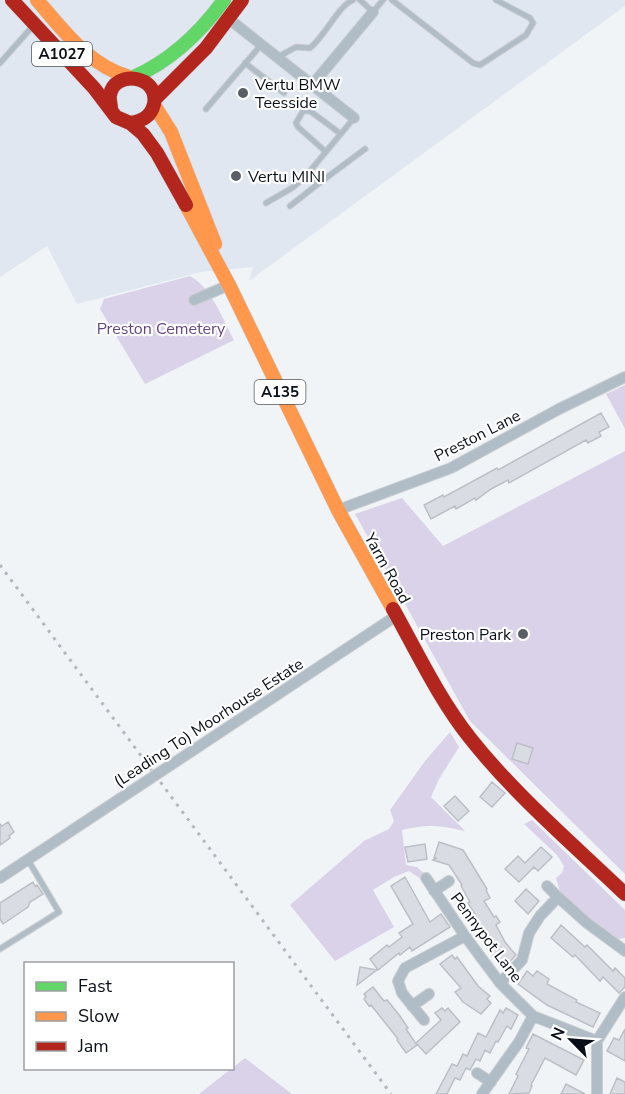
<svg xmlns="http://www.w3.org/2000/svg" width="625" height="1094" font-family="'Nunito Sans',sans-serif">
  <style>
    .built { fill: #e0e7f0 }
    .green { fill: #dad2e8 }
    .building { fill: #dadce3; stroke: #bdbfc6; stroke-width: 1.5 }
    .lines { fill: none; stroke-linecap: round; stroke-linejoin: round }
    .lane-casing { stroke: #cdcfd3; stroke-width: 7 }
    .street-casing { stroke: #cdcfd3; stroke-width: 12 }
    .fast-casing { stroke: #cdcfd3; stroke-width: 15 }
    .slow-casing { stroke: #cdcfd3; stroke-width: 15 }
    .jam-casing { stroke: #cdcfd3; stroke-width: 15 }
    .lane { stroke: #b0bdc6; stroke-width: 5 }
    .street { stroke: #b0bdc6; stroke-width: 10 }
    .fast { stroke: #63d668; stroke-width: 14 }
    .slow { stroke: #ff974d; stroke-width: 14 }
    .jam { stroke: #b3261e; stroke-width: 14 }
    .rail { stroke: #b1b8be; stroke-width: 3; stroke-dasharray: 3 6; stroke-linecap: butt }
    .poi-dot { fill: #5a5f67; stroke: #fff; stroke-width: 2 }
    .labels { text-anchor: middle; stroke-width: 4.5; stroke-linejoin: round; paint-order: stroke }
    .shield { fill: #fff; stroke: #53575e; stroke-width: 1.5 }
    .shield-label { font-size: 15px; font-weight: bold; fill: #090f19 }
    .poi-label { font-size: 16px; fill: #090f19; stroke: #fff; text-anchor: start }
    .park-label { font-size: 16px; fill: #654783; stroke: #fff }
    .street-label { font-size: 16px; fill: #090f19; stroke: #fff }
  </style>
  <rect width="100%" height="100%" fill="#f1f4f7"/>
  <path class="built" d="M0,0H625V6L249,281L253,267L201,272L77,304L47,246L0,277Z"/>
  <path class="green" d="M190,276C212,288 222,318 234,340L145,384L100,309L104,299Z
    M625,385V429L606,394Z
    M625,451V874L470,721L355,514L402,498L443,546Z
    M450,732L459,747L439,779L431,797L465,831C438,825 429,824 402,830L406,865L417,867L428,877L422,880L409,871L394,877L373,890L394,927L335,961L290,905L364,841L389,829L394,821L390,810L425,761Z
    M532,820L625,910V938L619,939L581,915L561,895L556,878L562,873L564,866L557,855L524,824Z
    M245,1058L292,1094H199Z"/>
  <path class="building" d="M601,413L609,427L599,432L601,436L588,443L586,440L509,483L508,480L491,489L476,500L475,498L456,509L455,506L431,519L424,505L443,495L444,497L497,468L498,470Z
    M517,743L533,748L528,764L512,759Z
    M492,782L505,793L492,807L480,797Z
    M455,796L469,811L458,821L444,806Z
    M8,822L14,832L9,836L10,838L0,845V824L2,826Z
    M439,842L463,850L487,889L486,890L490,898L484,901L494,917L496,916L500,922L496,925L505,942L516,955L503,969L480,938L483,936L473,920L477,918L468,903L470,902L461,886L462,885L449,865L433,860L437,858H434Z
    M425,844L427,859L408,862L405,847Z
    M541,847L552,857L538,871L534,867L519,882L505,869L518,856L525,863Z
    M405,877L430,922L441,914L450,927L412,951L410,947L400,955L399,953L378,970L370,959L387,945L389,947L402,937L399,933L413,924L391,886Z
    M33,882L35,886L37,885L43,894L30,902L28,907L3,924L0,919V903Z
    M526,889L539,901L528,914L515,901Z
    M561,925L585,947L587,945L613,971L615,968L625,978V987L619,993L603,977L600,981L575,955L573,957L551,938Z
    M452,955L455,959L457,957L478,986L490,996L487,999L491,1003L481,1014L463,1002L455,992L461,988L440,964Z
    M360,967L377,970L357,985Z
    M527,971L533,976L537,971L549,979L547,984L577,1000L576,1002L600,1013L593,1027L547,1005L518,984Z
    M373,987L384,1001L387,1000L400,1016L408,1028L406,1029L417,1045L406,1053L397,1040L398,1039L371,1005L369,1006L364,999L366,997L364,994Z
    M442,1008L445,1011L448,1008L460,1022L426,1054L416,1043L441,1020L435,1013Z
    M506,1008L518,1015L511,1029L507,1026L498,1042L496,1041L490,1053L485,1050L480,1061L476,1059L470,1070L466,1068L460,1080L455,1078L447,1094H436L452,1064L457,1066L463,1054L467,1056L478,1033L486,1037L500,1010L503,1013Z
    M625,1029V1061L607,1051L614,1038L619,1040Z
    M533,1034L584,1060L576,1075L545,1058L531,1085L532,1086L529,1093L509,1094L518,1076L516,1074L529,1049L526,1048Z
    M617,1078L625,1082V1094H610Z
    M566,1084L585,1094H561Z"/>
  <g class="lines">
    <defs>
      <path id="lane" d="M360,0L373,12L383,0
        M392,0L473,63L480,65L526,35L533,23L530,18L496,0
        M278,57L296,47L310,48C326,35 338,6 353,0
        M0,63L32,27
        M245,63L284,93
        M206,109L261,45
        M326,152L298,127L296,123L303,111H310L341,134
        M308,173L318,184L365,149
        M266,203L292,188L305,177L354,118
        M290,206L318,184
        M0,949L59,912L28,860"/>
      <path id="street" d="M229,19L354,118
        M313,84L373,12
        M194,300L229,285
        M338,510L451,468L559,409L625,377
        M0,878L396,616
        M426,878L465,936L500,983L533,1016L597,1041L625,997
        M547,886L558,897
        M434,891L449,881
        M500,983L522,960L529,933L540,916L558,897L587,923L625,951
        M412,1006L429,994
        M424,1020L402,993L398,981L405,968L465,936
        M477,1073L491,1082
        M482,1094L519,1042L533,1016
        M597,1094V1041"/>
      <path id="fast" d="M134,77C172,60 200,33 224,0"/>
      <path id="slow" d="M37,0C64,31 88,65 129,77
        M154,105L171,132L215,244
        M186,205L229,285L338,510L393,609"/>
      <path id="jam" d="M12,0L94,88L116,117L130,123L143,134L157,153L186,205
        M155,99L206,48L242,0
        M111,109C111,105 109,99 110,95C114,69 160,75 154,104C151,117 142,121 130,123
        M393,609C417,652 439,699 470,738C515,795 573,844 625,894"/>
    </defs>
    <use href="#lane" class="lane-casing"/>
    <use href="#street" class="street-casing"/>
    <use href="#fast" class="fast-casing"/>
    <use href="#slow" class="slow-casing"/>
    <use href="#jam" class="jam-casing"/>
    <use href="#lane" class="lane"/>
    <use href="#street" class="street"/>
    <use href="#fast" class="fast"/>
    <use href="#slow" class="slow"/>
    <use href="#jam" class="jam"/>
    <path class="rail" d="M0,565L391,1094"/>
  </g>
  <g class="poi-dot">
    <circle cx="243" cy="93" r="6"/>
    <circle cx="236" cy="176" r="6"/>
    <circle cx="523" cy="634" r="6"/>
  </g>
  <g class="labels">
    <g class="shield">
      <rect x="32" y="42" width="60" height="24" rx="4.5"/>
      <rect x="254.5" y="380" width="51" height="24" rx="4.5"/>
    </g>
    <g class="shield-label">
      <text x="62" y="59">A1027</text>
      <text x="280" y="397">A135</text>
    </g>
    <g class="poi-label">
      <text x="255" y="90">Vertu BMW<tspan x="255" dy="18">Teesside</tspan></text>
      <text x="248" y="182">Vertu MINI</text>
      <text x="511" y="640" text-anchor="end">Preston Park</text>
    </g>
    <g class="park-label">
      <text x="161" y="334">Preston Cemetery</text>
    </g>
    <g class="street-label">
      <text transform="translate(477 435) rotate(-27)" y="6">Preston Lane</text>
      <text transform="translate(388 568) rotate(61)" y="6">Yarm Road</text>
      <text transform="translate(208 722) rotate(-33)" y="6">(Leading To) Moorhouse Estate</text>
      <text transform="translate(487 937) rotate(53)" y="6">Pennypot Lane</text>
    </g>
  </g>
  <rect x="24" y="962" width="210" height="108" fill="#ffffff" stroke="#9d9fa3" stroke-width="1.5"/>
  <rect x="36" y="982" width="30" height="9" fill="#63d668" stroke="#9d9fa3" stroke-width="1.5"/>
  <text x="78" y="992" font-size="18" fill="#090f19">Fast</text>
  <rect x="36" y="1012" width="30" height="9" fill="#ff974d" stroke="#9d9fa3" stroke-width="1.5"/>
  <text x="78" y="1022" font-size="18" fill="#090f19">Slow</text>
  <rect x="36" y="1042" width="30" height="9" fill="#b3261e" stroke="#9d9fa3" stroke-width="1.5"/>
  <text x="78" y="1052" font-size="18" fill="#090f19">Jam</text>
  <g transform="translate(571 1040) rotate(295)" stroke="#ffffff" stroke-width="4.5" paint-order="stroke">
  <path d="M0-4.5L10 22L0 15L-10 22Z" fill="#090f19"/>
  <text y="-9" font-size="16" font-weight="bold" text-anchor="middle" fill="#090f19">N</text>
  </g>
</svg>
